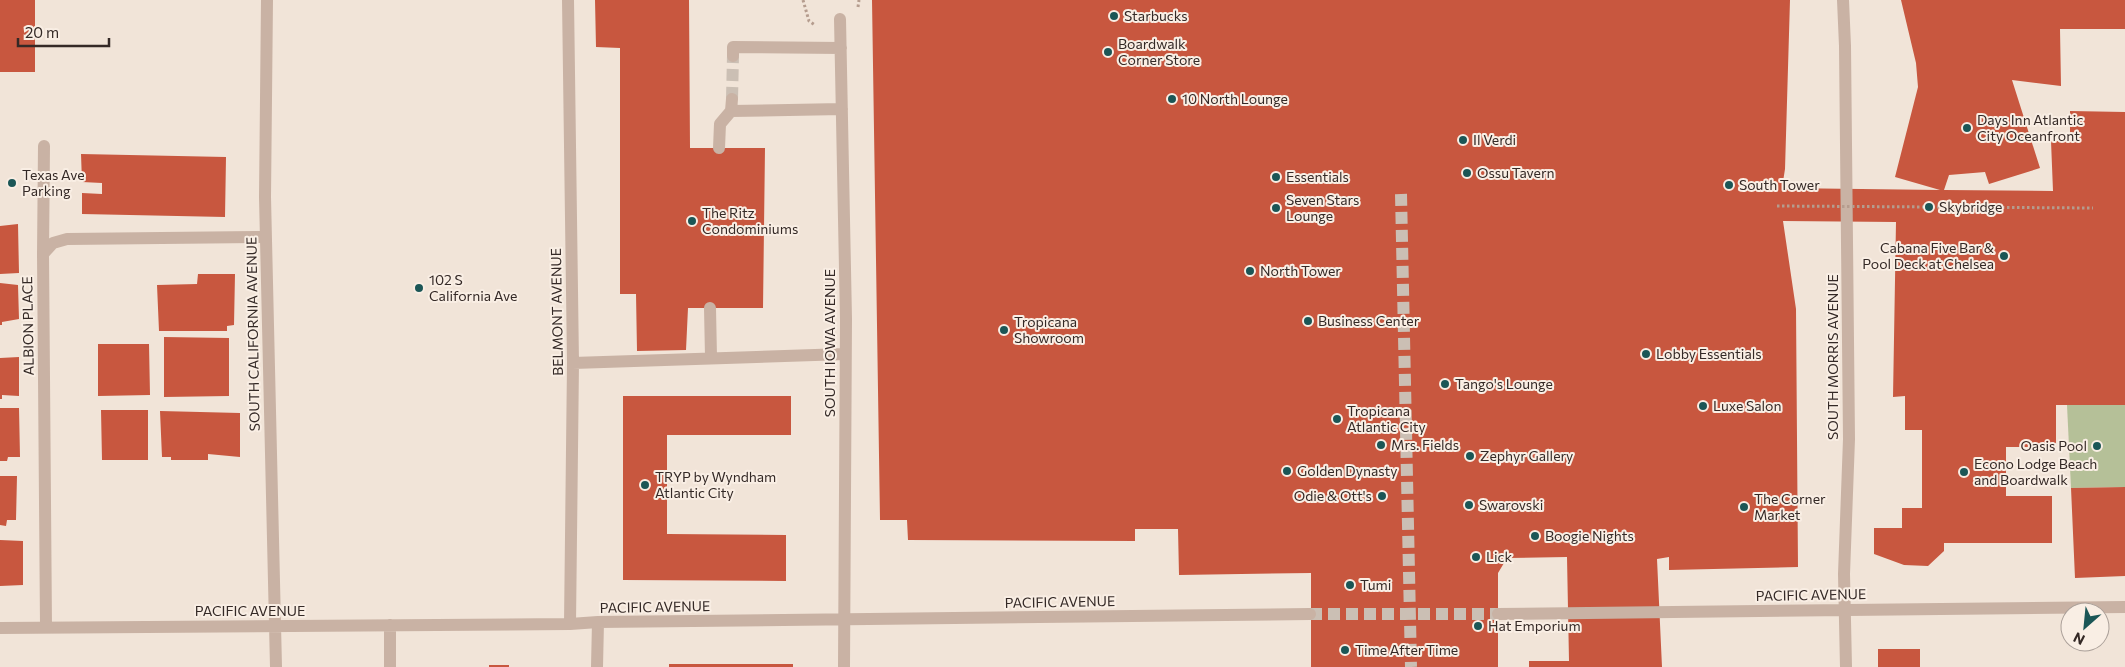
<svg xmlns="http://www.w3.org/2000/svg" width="2125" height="667" font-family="Commissioner,sans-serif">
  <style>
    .green { fill: #b5c098 }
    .building { fill: #c8573f }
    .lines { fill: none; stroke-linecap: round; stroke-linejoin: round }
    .minor-tunnel { stroke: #cbbfb4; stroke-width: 12; stroke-dasharray: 12 6; stroke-linecap: butt }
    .path { stroke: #b59c8e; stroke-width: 3; stroke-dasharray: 2.5 2.5; stroke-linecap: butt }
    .minor { stroke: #c9b2a4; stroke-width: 12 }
    .path-bridge { stroke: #b59c8e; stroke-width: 3; stroke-dasharray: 2.5 2.5; stroke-linecap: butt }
    .poi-dot { fill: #1b5656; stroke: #f9eee4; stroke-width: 2 }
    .labels { text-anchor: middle; stroke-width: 4; stroke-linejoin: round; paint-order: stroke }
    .poi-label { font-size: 14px; fill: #342926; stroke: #f9eee4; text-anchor: start }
    .street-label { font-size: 14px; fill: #342926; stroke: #f9eee4 }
  </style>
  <rect width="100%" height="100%" fill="#f1e4d8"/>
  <path class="green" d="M2067,405H2125V487L2071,488Z"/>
  <path class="building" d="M0,0H35V72H0Z
    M595,0H689L690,148H765L763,308H688L686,350L637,351L636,294H620V48L596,47Z
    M872,0H1790L1785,169L1782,188L1940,190L1895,177L1918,87L1916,63L1901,0H2125V29H2060L2061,86L2012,80L2040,168L1989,184L1985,172L1949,175L1944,190L2053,191L2051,141H2070V111L2125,112V405H2056V447H2006V496H2052V543H1944V551L1928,566L1904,565L1874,554V528H1902V508H1922V430H1905V396L1893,397L1896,222L1783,221L1796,309L1798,567L1669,570V557L1657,559L1662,667H1529V661H1569L1567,557L1507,558L1498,573V667H1311V573L1179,575L1178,529H1135V541L908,540L907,520H880Z
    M81,154L226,157L225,217L82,214V193L102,194V183L82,182Z
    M18,224L19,273L0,274V226Z
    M198,274H235L234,325L227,326V331H159L157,285L197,284Z
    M0,283L18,285L19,319L2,322V325H0Z
    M164,337L229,338V396L164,397Z
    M98,344H149L150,395L98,396Z
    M19,357V396L2,395V399H0V358Z
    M623,396H791V435H667V534L786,535V581L623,580Z
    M0,408H19L20,457H8L7,461H0Z
    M101,410H148V460H102Z
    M160,411L240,413V457L208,454V460H171V457H162Z
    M0,476H17L16,520H7L6,526L0,525Z
    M2125,487V576L2075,578L2071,488Z
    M0,540L23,541V585L0,586Z
    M1878,649H1920V667H1878Z
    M669,664H793V667H669Z
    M489,665H509V667H489Z"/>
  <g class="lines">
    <path class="minor-tunnel" d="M732,99L733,56
      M1401,194L1411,667
      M1310,614H1498"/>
    <path class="path" d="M803,0L809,21L815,25
      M858,7L859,0"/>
    <path class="minor" d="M267,0L265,197L276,667
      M568,0L573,363L570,624
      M1843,0L1845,46L1849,439L1844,574L1846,667
      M840,19L846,319L844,667
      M733,56V47L841,48
      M732,99L731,111L842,109
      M719,148L720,124L731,111
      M43,254L44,146
      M710,308L711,357
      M573,363L845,354
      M1498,614L2125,607
      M46,626L43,254L53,243L67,239L265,237
      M0,628L570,624L598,622L1310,614
      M390,667V625
      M597,667L598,622"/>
    <path class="path-bridge" d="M1777,206L2093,208"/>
  </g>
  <g class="poi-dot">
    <circle cx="1114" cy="16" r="5"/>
    <circle cx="1108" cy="52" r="5"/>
    <circle cx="1172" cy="99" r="5"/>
    <circle cx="1967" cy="128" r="5"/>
    <circle cx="1463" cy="140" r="5"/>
    <circle cx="1467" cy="173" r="5"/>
    <circle cx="1276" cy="177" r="5"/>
    <circle cx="12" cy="183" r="5"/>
    <circle cx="1729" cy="185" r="5"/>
    <circle cx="1929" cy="207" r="5"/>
    <circle cx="1276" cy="208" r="5"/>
    <circle cx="692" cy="221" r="5"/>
    <circle cx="2004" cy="256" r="5"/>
    <circle cx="1250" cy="271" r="5"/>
    <circle cx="419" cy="288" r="5"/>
    <circle cx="1308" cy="321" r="5"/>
    <circle cx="1004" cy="330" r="5"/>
    <circle cx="1646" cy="354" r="5"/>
    <circle cx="1445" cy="384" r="5"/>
    <circle cx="1703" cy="406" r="5"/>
    <circle cx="1337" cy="419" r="5"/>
    <circle cx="1381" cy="445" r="5"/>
    <circle cx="2097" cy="446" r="5"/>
    <circle cx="1470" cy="456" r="5"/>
    <circle cx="1287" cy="471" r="5"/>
    <circle cx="1964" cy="472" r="5"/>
    <circle cx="645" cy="485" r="5"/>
    <circle cx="1382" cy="496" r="5"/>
    <circle cx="1469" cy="505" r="5"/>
    <circle cx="1744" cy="507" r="5"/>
    <circle cx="1535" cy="536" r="5"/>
    <circle cx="1476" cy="557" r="5"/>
    <circle cx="1350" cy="585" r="5"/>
    <circle cx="1478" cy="626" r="5"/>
    <circle cx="1345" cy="650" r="5"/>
  </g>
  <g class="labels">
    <g class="poi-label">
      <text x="1124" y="21">Starbucks</text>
      <text x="1118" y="49">Boardwalk<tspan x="1118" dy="16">Corner Store</tspan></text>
      <text x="1182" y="104">10 North Lounge</text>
      <text x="1977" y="125">Days Inn Atlantic<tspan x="1977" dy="16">City Oceanfront</tspan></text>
      <text x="1473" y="145">Il Verdi</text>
      <text x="1477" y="178">Ossu Tavern</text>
      <text x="22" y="180">Texas Ave<tspan x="22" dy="16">Parking</tspan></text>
      <text x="1286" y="182">Essentials</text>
      <text x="1739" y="190">South Tower</text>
      <text x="1286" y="205">Seven Stars<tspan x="1286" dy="16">Lounge</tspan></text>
      <text x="1939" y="212">Skybridge</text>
      <text x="702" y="218">The Ritz<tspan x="702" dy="16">Condominiums</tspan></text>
      <text x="1994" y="253" text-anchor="end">Cabana Five Bar &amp;<tspan x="1994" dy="16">Pool Deck at Chelsea</tspan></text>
      <text x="1260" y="276">North Tower</text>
      <text x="429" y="285">102 S<tspan x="429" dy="16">California Ave</tspan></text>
      <text x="1318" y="326">Business Center</text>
      <text x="1014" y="327">Tropicana<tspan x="1014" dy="16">Showroom</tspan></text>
      <text x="1656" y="359">Lobby Essentials</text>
      <text x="1455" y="389">Tango's Lounge</text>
      <text x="1713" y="411">Luxe Salon</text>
      <text x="1347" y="416">Tropicana<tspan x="1347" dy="16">Atlantic City</tspan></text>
      <text x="1391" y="450">Mrs. Fields</text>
      <text x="2087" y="451" text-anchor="end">Oasis Pool</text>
      <text x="1480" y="461">Zephyr Gallery</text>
      <text x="1974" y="469">Econo Lodge Beach<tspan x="1974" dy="16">and Boardwalk</tspan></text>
      <text x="1297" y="476">Golden Dynasty</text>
      <text x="655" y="482">TRYP by Wyndham<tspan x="655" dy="16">Atlantic City</tspan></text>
      <text x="1372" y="501" text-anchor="end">Odie &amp; Ott's</text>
      <text x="1754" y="504">The Corner<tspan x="1754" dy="16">Market</tspan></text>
      <text x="1479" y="510">Swarovski</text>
      <text x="1545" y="541">Boogie Nights</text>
      <text x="1486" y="562">Lick</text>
      <text x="1360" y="590">Tumi</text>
      <text x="1488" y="631">Hat Emporium</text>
      <text x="1355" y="655">Time After Time</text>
    </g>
    <g class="street-label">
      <text transform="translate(557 312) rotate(-91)" y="5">BELMONT AVENUE</text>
      <text transform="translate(28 326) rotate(-91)" y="5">ALBION PLACE</text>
      <text transform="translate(253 334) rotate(-91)" y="5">SOUTH CALIFORNIA AVENUE</text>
      <text transform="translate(830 343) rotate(-90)" y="5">SOUTH IOWA AVENUE</text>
      <text transform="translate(1833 357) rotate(-90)" y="5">SOUTH MORRIS AVENUE</text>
      <text transform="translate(1811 595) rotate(-1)" y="5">PACIFIC AVENUE</text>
      <text transform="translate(1060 602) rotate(-1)" y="5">PACIFIC AVENUE</text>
      <text transform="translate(655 607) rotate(-1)" y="5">PACIFIC AVENUE</text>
      <text x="250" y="616">PACIFIC AVENUE</text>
    </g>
  </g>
  <g transform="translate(2085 627) rotate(207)"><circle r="24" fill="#f9eee4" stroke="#aa9f98"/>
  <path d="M0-4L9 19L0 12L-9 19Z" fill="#1b5656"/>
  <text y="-8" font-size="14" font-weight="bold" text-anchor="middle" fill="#342926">N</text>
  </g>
  <path d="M18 38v8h91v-8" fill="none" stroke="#342926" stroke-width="2.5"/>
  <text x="25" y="38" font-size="15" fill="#342926" stroke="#f9eee4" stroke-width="4" paint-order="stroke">20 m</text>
</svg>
